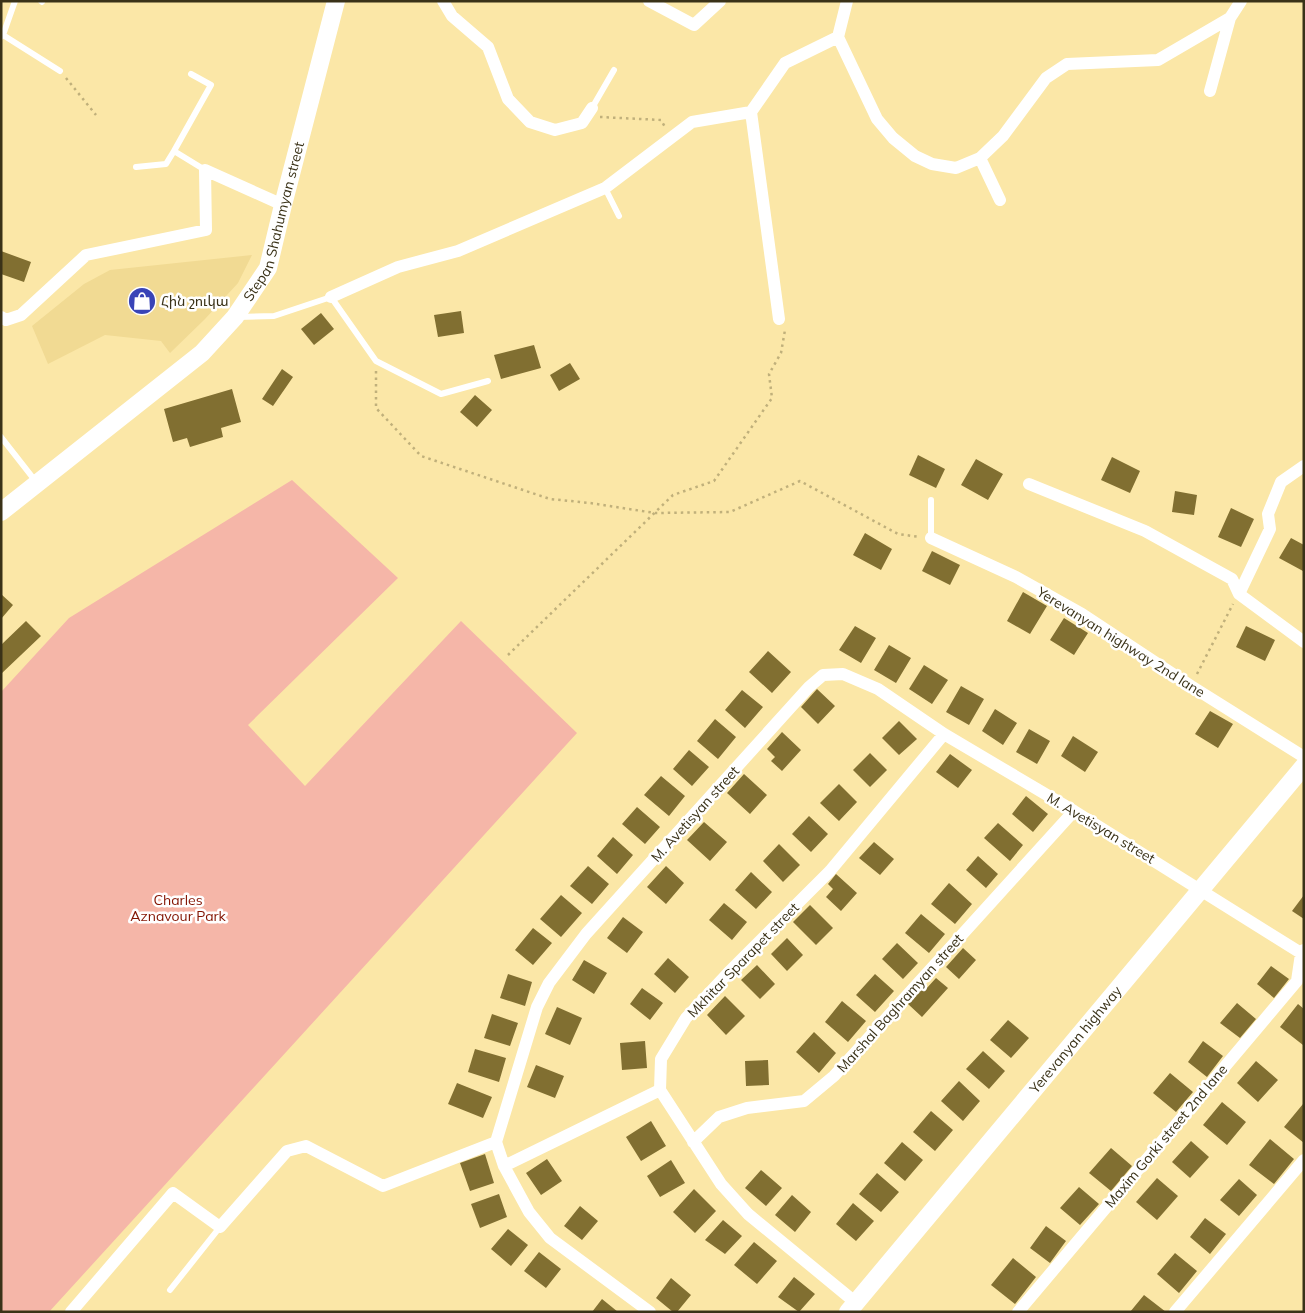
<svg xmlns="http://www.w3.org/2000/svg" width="1305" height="1313" font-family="Mulish,'Noto Sans Armenian',sans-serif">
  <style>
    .built { fill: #f1da93 }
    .green { fill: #f5b6a8 }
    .building { fill: #816f31 }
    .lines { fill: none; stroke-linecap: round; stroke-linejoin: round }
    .path { stroke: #c0b07b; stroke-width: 2.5; stroke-dasharray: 2.5 4; stroke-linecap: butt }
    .lane { stroke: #fff; stroke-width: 6 }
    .street { stroke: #fff; stroke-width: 12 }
    .secondary { stroke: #fff; stroke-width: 18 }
    .labels { text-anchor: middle; stroke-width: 5; stroke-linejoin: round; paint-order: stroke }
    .street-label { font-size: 14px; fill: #3a3218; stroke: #fff }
    .poi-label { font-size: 14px; fill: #3a3218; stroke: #fff; text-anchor: start }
    .park-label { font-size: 14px; fill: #821300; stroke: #fff }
  </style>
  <rect width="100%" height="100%" fill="#fbe7a7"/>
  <path class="built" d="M252,255L238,283L205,319L170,353L161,341L105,335L48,364L32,326L84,284L110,270Z"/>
  <path class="green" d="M292,480L398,578L248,725L305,786L461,621L577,733L49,1312H1V692L69,618Z"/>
  <path class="building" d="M1,251L31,262L24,282L1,274Z
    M461,311L464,333L438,337L434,315Z
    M321,313L334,329L314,345L301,329Z
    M534,345L541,368L501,379L494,355Z
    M570,363L580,379L559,391L550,375Z
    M282,369L293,377L273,406L262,399Z
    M232,389L241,422L221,428L223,437L190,447L187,438L173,442L164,409Z
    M475,395L492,410L477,427L460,412Z
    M918,455L945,469L936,488L909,475Z
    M1112,457L1140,471L1130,493L1101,480Z
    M976,459L1003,474L988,500L961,485Z
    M1175,491L1197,495L1194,515L1172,512Z
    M1231,508L1254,519L1241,547L1218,537Z
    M865,533L892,549L881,570L853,555Z
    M1291,538L1304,545L1303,571L1279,558Z
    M932,551L960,565L950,585L922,571Z
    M1023,592L1047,606L1030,634L1007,621Z
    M1,594L13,605L1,619Z
    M1064,618L1088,633L1074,655L1050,640Z
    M26,621L41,636L1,674V645Z
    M855,626L876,638L861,663L839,650Z
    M1246,626L1275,640L1265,661L1236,647Z
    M889,645L911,658L896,683L874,670Z
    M768,651L791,672L772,693L749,672Z
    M924,665L948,680L932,704L909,689Z
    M961,686L984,699L969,725L946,712Z
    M817,689L835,706L818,724L801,707Z
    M742,690L763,707L745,728L725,710Z
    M995,709L1017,723L1003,745L982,731Z
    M1210,711L1233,724L1218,748L1195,734Z
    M715,719L736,737L718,759L697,741Z
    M899,721L917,739L899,755L882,738Z
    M1029,729L1050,741L1037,764L1016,752Z
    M782,732L801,750L782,771L771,761L775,757L767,749Z
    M1073,736L1098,752L1085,772L1061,756Z
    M689,750L709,767L692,786L673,769Z
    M870,753L887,770L870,787L853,770Z
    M950,754L972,770L958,788L936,772Z
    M744,774L767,795L750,814L727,793Z
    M661,776L685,796L669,816L644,795Z
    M839,784L857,802L839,821L820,803Z
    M1026,796L1048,814L1033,832L1012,814Z
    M637,807L660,827L645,844L622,824Z
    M809,816L828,834L811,852L792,834Z
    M704,822L727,842L710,861L687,840Z
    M998,823L1023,845L1010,861L984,838Z
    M613,837L633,855L617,874L597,856Z
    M874,842L894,859L880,875L859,858Z
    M779,844L800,865L783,882L763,861Z
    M978,856L998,874L986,888L966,870Z
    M588,866L609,884L592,904L570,886Z
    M666,866L684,883L666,904L647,887Z
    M751,872L772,892L756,909L735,890Z
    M836,874L857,893L841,911L826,897L833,889L828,884Z
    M949,883L972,904L955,924L931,904Z
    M561,895L582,913L561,937L540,919Z
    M1304,895V919L1292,911Z
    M724,903L747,922L732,940L709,920Z
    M810,905L833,928L816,945L793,922Z
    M921,914L945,934L929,953L905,933Z
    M623,917L643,932L627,953L607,938Z
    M533,928L552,943L533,965L515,950Z
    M787,938L803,955L787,971L771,954Z
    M897,943L918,963L903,979L882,959Z
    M963,948L976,960L959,979L946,967Z
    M668,958L689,977L675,993L654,974Z
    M584,960L607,973L594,994L572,980Z
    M757,965L775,984L760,999L741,980Z
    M1271,966L1289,979L1274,998L1257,984Z
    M508,974L532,982L525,1006L500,998Z
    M875,974L894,991L875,1012L856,995Z
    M936,978L948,988L922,1017L908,1004L923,987L926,989Z
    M642,988L663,1003L650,1020L630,1004Z
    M725,996L745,1016L726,1035L707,1015Z
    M842,1001L866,1021L848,1042L825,1022Z
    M1237,1003L1256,1019L1240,1038L1220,1023Z
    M1298,1004L1304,1009V1043L1303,1045L1280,1027Z
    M557,1007L582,1018L570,1045L545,1034Z
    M492,1014L518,1023L510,1046L484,1038Z
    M1008,1020L1029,1038L1011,1058L990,1040Z
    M814,1032L836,1053L819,1073L796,1052Z
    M645,1041L647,1068L622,1070L620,1043Z
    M1203,1041L1223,1056L1207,1077L1188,1062Z
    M475,1049L506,1058L499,1082L468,1072Z
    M983,1051L1005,1071L989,1089L966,1069Z
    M768,1060L769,1085L746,1086L745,1061Z
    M1256,1061L1278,1080L1258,1102L1237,1083Z
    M536,1065L564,1076L555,1098L527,1087Z
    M1170,1073L1193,1092L1176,1112L1153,1093Z
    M959,1081L980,1101L963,1121L941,1101Z
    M457,1083L492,1097L483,1118L448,1104Z
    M1222,1102L1246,1122L1227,1145L1203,1125Z
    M1303,1104L1304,1105V1143L1284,1127Z
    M931,1111L953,1130L935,1151L913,1132Z
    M651,1121L666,1146L641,1161L626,1137Z
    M1270,1139L1294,1159L1274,1184L1249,1165Z
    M1191,1141L1209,1157L1190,1178L1172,1162Z
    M902,1142L923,1160L905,1181L884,1163Z
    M1111,1148L1132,1166L1111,1191L1089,1173Z
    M485,1154L494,1183L470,1191L460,1163Z
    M547,1159L562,1181L541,1195L526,1173Z
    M671,1160L685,1183L660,1197L647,1176Z
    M761,1170L782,1188L766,1206L745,1188Z
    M877,1173L899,1192L881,1212L859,1194Z
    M1157,1178L1178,1196L1157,1220L1136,1202Z
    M1239,1179L1257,1195L1239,1216L1220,1200Z
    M1079,1187L1099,1204L1080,1225L1060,1208Z
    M694,1189L716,1211L695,1233L673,1212Z
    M499,1194L507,1217L480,1228L471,1204Z
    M792,1195L811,1212L795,1232L775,1215Z
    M853,1203L874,1221L856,1241L836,1224Z
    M580,1206L598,1221L582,1240L564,1226Z
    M1205,1218L1226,1234L1210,1254L1190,1237Z
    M723,1220L742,1236L725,1254L705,1240Z
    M1046,1226L1066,1241L1050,1263L1030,1248Z
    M508,1229L528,1245L511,1266L491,1249Z
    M754,1242L777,1261L757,1284L734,1265Z
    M539,1252L561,1269L546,1288L524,1271Z
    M1175,1253L1197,1271L1179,1293L1157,1274Z
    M1013,1258L1036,1277L1015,1304L991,1285Z
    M794,1277L815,1294L799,1312L778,1297Z
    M671,1278L691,1295L677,1312H673L656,1298Z
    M1144,1295L1166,1312H1130Z
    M602,1299L618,1312H592Z"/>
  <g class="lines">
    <path class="path" d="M66,78L96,115
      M600,117L661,120L665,127
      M376,371V408L421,456L550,499L590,503L655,513L730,512L800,481L898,534L920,537
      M508,655L673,495L714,481L772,398L769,374L781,353L785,330
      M1197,674L1233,604"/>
    <path class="lane" d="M41,1L42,2
      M3,35L60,71
      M1,37L3,35L15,1
      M191,74L211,85L174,151L205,170
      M592,108L614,70
      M136,167L166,164L174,151
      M605,188L619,216
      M238,317L274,316L331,297L376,361L441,394L488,381
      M1,437L37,483
      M931,538V500
      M170,1290L220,1227"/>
    <path class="street" d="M443,1L452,16L488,47L508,99L530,122L555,130L582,123L592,108
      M649,1L694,25L720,1
      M847,1L838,37L877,119L893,138L915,156L932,164L956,168L980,158L1003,136L1046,78L1067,64L1158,60L1230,18L1241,1
      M1210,91L1230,18
      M980,158L1000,200
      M331,297L398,267L458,251L605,188L692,122L751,112
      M1,317L6,320L21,315L86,255L206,230L205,170L283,205
      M779,319L751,112L785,63L838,37
      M1029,484L1145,531L1232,579L1239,594L1304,642
      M931,538L1016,577L1082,614L1191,686L1304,757
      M1239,594L1270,529L1268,514L1281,482L1304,466
      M693,1142L719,1117L747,1108L804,1101L834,1076L1074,811
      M504,1166L660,1090
      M855,1302L748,1214L721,1184L660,1090L661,1059L686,1018L729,972L830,871L944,734
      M71,1312L173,1193L220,1227L287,1151L306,1146L383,1186L496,1142
      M650,1312L550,1238L529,1212L504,1166L496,1142L537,1007L549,983L586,934L809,687L823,675L843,674L878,689L944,734L1074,811L1304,955
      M1018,1312L1297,981L1301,954L1304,950
      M1175,1312L1304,1160"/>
    <g class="secondary">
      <path id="s1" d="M1,512L202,353L235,317L268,268L283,205L336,1"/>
      <path id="s2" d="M848,1312L1304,766"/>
    </g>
  </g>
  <defs>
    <symbol id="shop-disc" viewBox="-11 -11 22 22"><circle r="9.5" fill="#3944b7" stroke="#fff"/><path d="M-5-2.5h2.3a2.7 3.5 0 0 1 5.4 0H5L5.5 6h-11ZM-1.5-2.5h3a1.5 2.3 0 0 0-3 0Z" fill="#fff"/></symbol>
  </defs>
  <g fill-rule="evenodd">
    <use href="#shop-disc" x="126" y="285" width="32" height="32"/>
  </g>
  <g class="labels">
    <g class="street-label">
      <text dy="5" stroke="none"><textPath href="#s1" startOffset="410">Stepan Shahumyan street</textPath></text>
      <text transform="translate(1121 642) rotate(32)" y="5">Yerevanyan highway 2nd lane</text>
      <text transform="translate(695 814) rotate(-48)" y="5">M. Avetisyan street</text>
      <text transform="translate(1101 828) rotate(31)" y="5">M. Avetisyan street</text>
      <text transform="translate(743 960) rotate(-46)" y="5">Mkhitar Sparapet street</text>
      <text transform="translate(900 1003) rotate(-48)" y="5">Marshal Baghramyan street</text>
      <text dy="5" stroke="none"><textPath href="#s2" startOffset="355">Yerevanyan highway</textPath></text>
      <text transform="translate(1166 1136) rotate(-50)" y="5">Maxim Gorki street 2nd lane</text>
    </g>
    <g class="poi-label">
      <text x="161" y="306">Հին շուկա</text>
    </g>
    <g class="park-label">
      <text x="178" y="905">Charles<tspan x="178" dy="16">Aznavour Park</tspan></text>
    </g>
  </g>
  <rect width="1305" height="1313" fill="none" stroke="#3a3218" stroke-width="5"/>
</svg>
